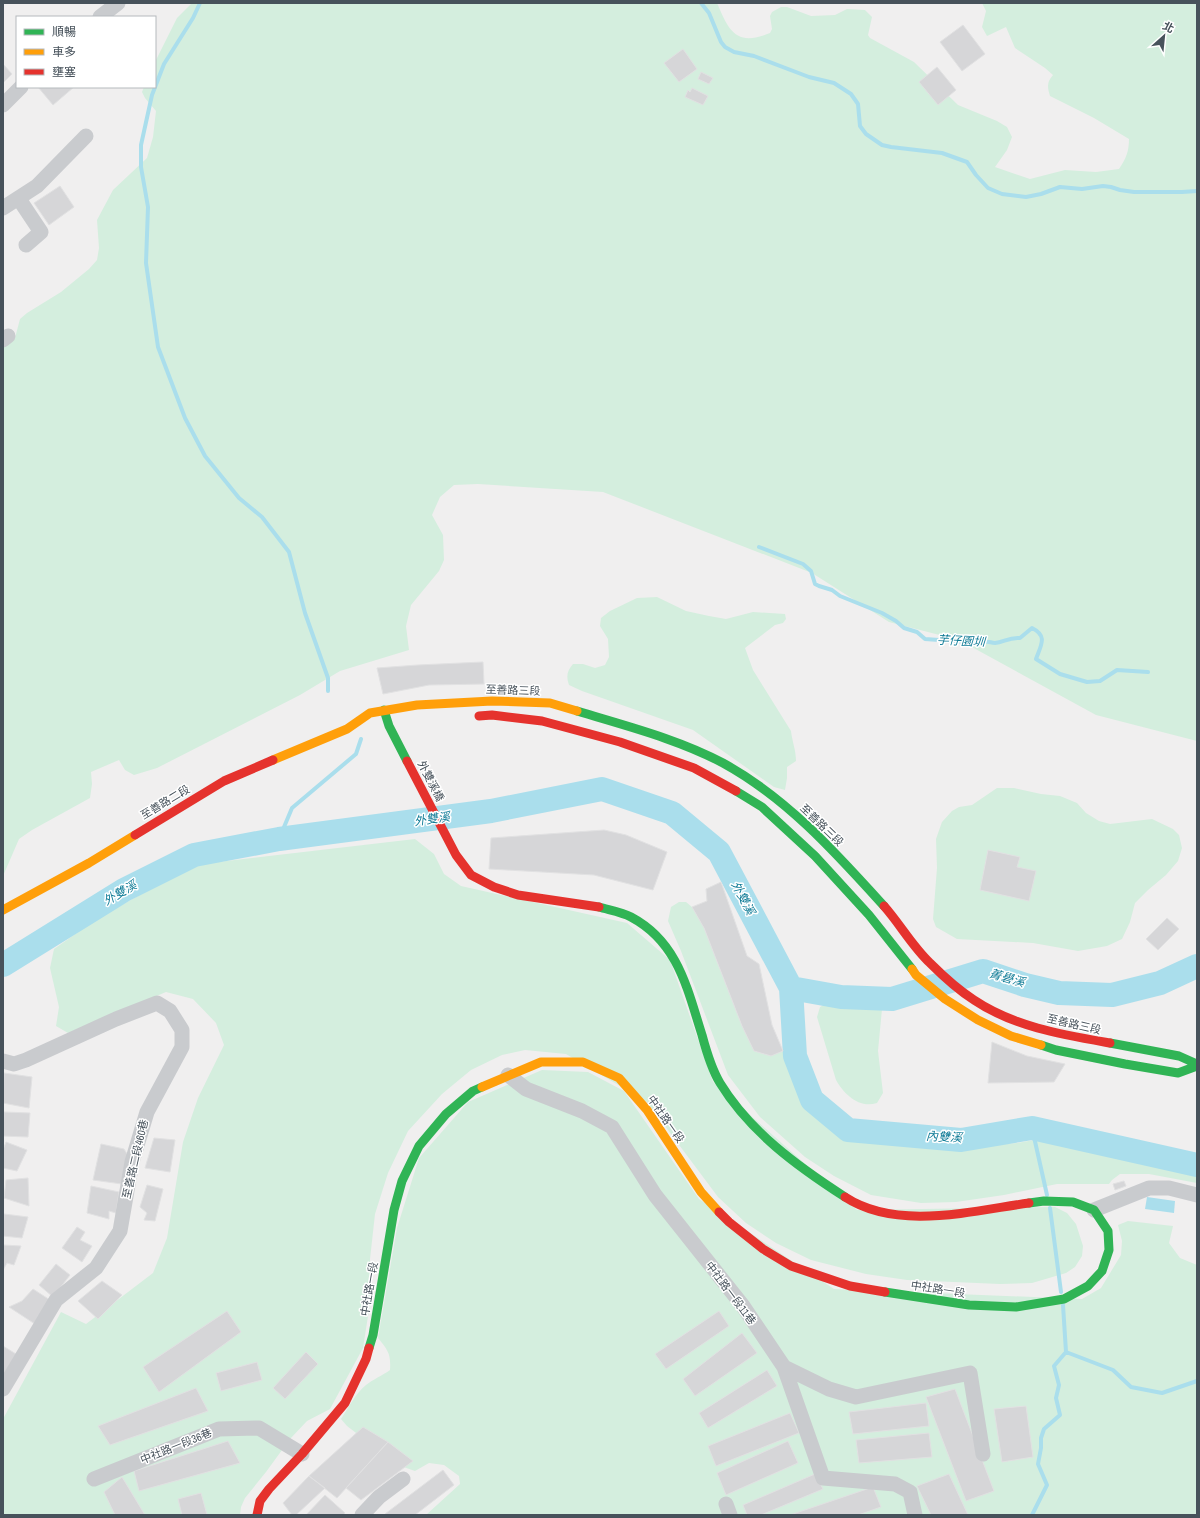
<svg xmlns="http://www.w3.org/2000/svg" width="1200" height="1518" font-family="'Archivo Narrow','Noto Sans TC',sans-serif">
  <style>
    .green { fill: #d4eede }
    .water { fill: #aadeec }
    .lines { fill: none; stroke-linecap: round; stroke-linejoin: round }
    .stream { stroke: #aadeec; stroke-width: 4 }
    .river { stroke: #aadeec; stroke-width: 24 }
    .building { fill: #d6d6d8; stroke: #e1e1e2 }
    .street { stroke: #c9cbce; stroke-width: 15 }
    .fast { stroke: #30b455; stroke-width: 9 }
    .slow { stroke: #ff9f0a; stroke-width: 9 }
    .jam { stroke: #e5322d; stroke-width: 9 }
    .labels { text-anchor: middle; stroke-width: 3; stroke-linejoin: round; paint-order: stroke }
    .street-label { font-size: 11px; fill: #47525b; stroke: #fff }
    .water-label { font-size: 12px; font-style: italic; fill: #107c97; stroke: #fff }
  </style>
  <rect width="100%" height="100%" fill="#f0efef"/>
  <path class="green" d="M192,3H717C729,31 736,47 770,33L772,29L770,16L772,12L781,7H787L811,16L835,15L847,9L865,10L872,17L868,35L870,38L914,62L958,105L997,121L1007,127L1012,137L1007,150L995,167L1030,179L1065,170L1096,172L1119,169C1126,159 1129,151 1129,139L1094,118L1050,96C1047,86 1047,82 1053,75L1045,68L1015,48L1006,27L987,36L982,27L986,11L982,3H1197V741L1096,715L959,640L889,622L812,573L603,492L478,484L454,485L440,497L432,515L443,535L444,560L439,571L411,605L406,626L409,650L340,671L300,695L157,768L134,775L125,770L119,760L91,772L92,784L90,798L32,830L19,839L3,876V348L15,338L20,319L27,313L61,292L89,269L97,260L99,248L97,220L113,190L147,158L153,137L156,111L145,98L142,92L144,87H155V62L177,18Z
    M657,597L686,611L709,616L726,619L753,612L785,614L786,619L783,623L775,625L745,648L753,670L791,731C792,741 796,750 796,761L787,767V778L785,790L774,787L693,730L582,691L569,685C566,676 567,671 573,664H583L595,668L605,665L609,657L608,639L600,626L601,618L610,611L637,598Z
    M997,788H1014L1041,794L1060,796L1077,803L1086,813L1099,821L1110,824L1152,819L1173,829L1179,835L1182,848L1178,861L1166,875L1148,890L1135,903L1130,922L1122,939L1107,946L1078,951L1033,943L957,939L936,927L933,919L937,868L936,839L942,822L952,811L959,807L972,805Z
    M415,839L434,854L444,874L461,886L627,923L670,960L713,1082L857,1210L1055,1207L1067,1213L1076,1224L1083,1246L1082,1256L1075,1267L1066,1273L1032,1283L1000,1284L907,1280L866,1274L811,1260L776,1243L746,1223L718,1197L647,1102L566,1054L525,1050L502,1055L471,1070L442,1094L408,1131L388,1173L375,1214L370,1259L371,1297L363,1348L330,1409L307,1421L290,1439L266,1472L245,1498L241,1507L240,1515H3V1419L61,1312L86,1324L153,1273L167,1238L183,1142L198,1098L224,1045L216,1023L193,999L166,992L68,1033L56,1026L59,1007L50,968L54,949L97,919L193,865Z
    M679,902H686L692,907L704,928L742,1026L754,1051L771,1056L783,1051L793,1063L800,1084L823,1118L838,1131L863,1138L969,1147L1017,1143L1040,1139H1063L1197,1168V1183L1149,1174H1120L1112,1180L1109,1184H1057L1004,1195L956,1202L921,1203L871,1195L834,1176L805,1157L760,1117L728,1075L681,951L668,921L671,907Z
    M829,1002H868L880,1004L882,1009L878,1051L883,1093L877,1103C859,1109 844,1094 836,1080L817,1017L820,1007Z
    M542,1070L588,1072L624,1091L699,1199L834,1289L1082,1299L1101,1288L1121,1255L1122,1241L1118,1225L1128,1221L1173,1226L1169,1243L1180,1258L1197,1265V1515H426L460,1484L459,1476L444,1465L429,1463L415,1471L398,1465L347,1426L341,1419C349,1407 355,1394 366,1385C372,1380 383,1375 390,1370C391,1354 388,1350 378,1338L397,1228L419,1158L468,1102Z"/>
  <path class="water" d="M1147,1197L1175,1201L1174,1213L1145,1209Z"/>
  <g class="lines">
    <path class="stream" d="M200,3L193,18L164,64L152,95L141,145V167L148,207L146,263L158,347L185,418L205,456L239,498L262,517L289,552L305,613L328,678V691
      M701,3L709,13L721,42L725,47L734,52L754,56L809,77L834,83L851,94L858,104L860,126L866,134L882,145L891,147L942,153L967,162L976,175L988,188L1002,194L1026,197L1041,194L1060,187L1082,189L1103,186L1111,187L1120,190L1134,192H1182L1197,191
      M759,547L803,564L811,571L815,584L819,586L832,590L840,596L882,613L896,621L904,628L917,632L925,639L982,643C988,640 990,643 995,643C1004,642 1009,637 1020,638L1032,628C1048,636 1041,645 1036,659L1060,674L1087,682L1100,681L1117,670L1148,672
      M279,839L292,808L356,754L361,739
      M1032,1128L1047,1195
      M1050,1208L1061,1292
      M1066,1352L1113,1370L1131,1387L1162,1393L1197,1381
      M1032,1515L1047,1485L1038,1464L1041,1448V1438L1044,1429L1060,1415L1056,1398L1059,1385L1054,1366L1066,1352L1063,1305"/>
    <path class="river" d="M3,965L124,890L194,855L279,839L491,811L602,789L672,813L719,852L791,988L795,1056L812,1100L848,1130L961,1140L1032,1128L1197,1165
      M791,988L841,997L892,999L983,971L1025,985L1059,993L1112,995L1160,983L1197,966"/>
  </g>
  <path class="building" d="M963,25L985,54L962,71L940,42Z
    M683,49L697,69L679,82L664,63Z
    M3,64L12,74L3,83Z
    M937,67L956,90L938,105L919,82Z
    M701,72L713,78L709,84L698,79Z
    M38,87H74L53,105Z
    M692,88L708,96L703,105L685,97L688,90L690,92Z
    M60,186L74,207L49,225L34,203Z
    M483,662L484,684L429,685L383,694L377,668L418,665Z
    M604,830L626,835L667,852L653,890L594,875L489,869L491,838Z
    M988,850L1020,857L1017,867L1036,871L1029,901L980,890Z
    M721,882L747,956L759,964L772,1025L783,1051L771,1056L754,1051L742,1026L704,928L692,907L707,901L706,889Z
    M1167,918L1179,929L1158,950L1146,939Z
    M992,1042L1027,1056L1065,1064L1054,1082L988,1083Z
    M4,1073L32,1077L29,1108L3,1103Z
    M4,1112L30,1113L28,1137L3,1136Z
    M154,1138L175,1140L170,1172L145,1168Z
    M6,1142L27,1150L17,1171L3,1168V1150Z
    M101,1144L124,1149L129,1157L122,1184L93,1180Z
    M28,1178L29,1206L4,1198L6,1180Z
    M1124,1181L1126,1186L1115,1190L1113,1184Z
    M147,1185L163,1189L155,1221L144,1220L147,1213L140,1207Z
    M91,1186L119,1192L116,1213L109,1211V1219L87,1213Z
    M4,1214L28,1217L22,1238L3,1236Z
    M77,1227L85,1232L80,1240L92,1246L82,1262L62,1248Z
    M3,1245L21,1246L14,1265L7,1263L3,1270Z
    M56,1264L70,1275L53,1297L39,1285Z
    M102,1281L122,1295L98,1319L78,1301Z
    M33,1289L50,1300L38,1326L9,1307L22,1301Z
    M227,1311L241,1332L159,1392L143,1367Z
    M719,1311L729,1326L666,1369L655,1354Z
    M742,1333L757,1353L695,1396L683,1379Z
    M3,1346L16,1354L3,1377Z
    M306,1352L318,1364L285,1399L273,1388Z
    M257,1362L262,1380L221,1391L216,1373Z
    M767,1370L777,1386L708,1428L699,1413Z
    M196,1388L208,1411L110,1445L98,1426Z
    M955,1389L994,1491L966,1501L926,1397Z
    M926,1403L929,1426L853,1434L849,1412Z
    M1026,1406L1033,1457L1002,1462L994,1409Z
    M790,1413L799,1433L716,1466L708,1446Z
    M363,1427L388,1442L337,1498L309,1476Z
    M929,1433L932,1457L859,1463L856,1440Z
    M228,1441L240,1463L139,1491L134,1471Z
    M788,1441L798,1463L726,1495L717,1473Z
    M388,1442L413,1461L361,1500L346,1488Z
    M443,1470L454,1485L415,1515H386L385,1514Z
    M815,1474L823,1489L761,1515H747L743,1505Z
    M949,1474L968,1515H931L917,1486Z
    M309,1476L325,1488L296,1515H292L283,1503Z
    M122,1477L145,1515H115L104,1492Z
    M873,1487L881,1507L858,1515H790Z
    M201,1493L207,1515H182L178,1499Z
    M325,1495L345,1513L343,1515H306Z"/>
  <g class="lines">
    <path class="street" d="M100,17L118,3
      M3,105L21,87
      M19,199L41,232L26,245
      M3,208L37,186L86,136
      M3,340L8,336
      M3,1061L14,1064L26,1060L116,1019L157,1003L170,1011L182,1030V1047L147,1112L132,1162L120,1231L96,1268L56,1300L3,1389
      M508,1075L526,1089L582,1111L612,1127L655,1195L743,1306L784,1367L823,1478L895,1484L910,1492L915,1515
      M1094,1210L1149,1188H1169L1197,1195
      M784,1367L829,1389L856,1397L970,1373L983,1454
      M94,1479L219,1429L259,1428L302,1454
      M726,1504L730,1515
      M362,1515L379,1497L403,1479"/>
    <path class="fast" d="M384,710L389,726L407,761
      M577,711C626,726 678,739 723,763C787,798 836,853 884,906
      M736,791L762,807L815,856L869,915L912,969
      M599,907C609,910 622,912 631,917C678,942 687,988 702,1035C706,1050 712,1070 720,1083C750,1132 797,1166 845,1197
      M1110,1043L1179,1056L1197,1064
      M1041,1045L1056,1050L1125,1064L1178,1073L1197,1066
      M885,1292L969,1305L1016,1307L1064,1299L1088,1286L1102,1271L1109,1250L1108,1231L1094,1210L1073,1202L1044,1201L1029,1203
      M369,1348L373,1335L394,1210L402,1181L419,1146L446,1114L473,1091L482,1087"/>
    <path class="slow" d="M273,760L347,729L370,713L417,705L492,701L550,703L577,711
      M3,910L89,863L135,835
      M912,969L916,975L945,999L978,1020L1011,1036L1041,1045
      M482,1087L541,1062H583L619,1078L647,1110L701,1192L719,1212"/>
    <path class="jam" d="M479,716L492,715L542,721L620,742L694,768L736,791
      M407,761L456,855L471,875L494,887L518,895L599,907
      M135,835L224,781L273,760
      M884,906C900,924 912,946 930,963C942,975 960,991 974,1000C1014,1027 1064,1035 1110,1043
      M845,1197C897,1231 971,1211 1029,1203
      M719,1212L729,1222L763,1249L791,1266L850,1286L885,1292
      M257,1515L260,1501L269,1489L302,1454L345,1403L366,1359L369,1348"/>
  </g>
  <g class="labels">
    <g class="street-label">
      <text transform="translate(513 690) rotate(2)" y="4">至善路三段</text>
      <text transform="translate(431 781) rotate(63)" y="4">外雙溪橋</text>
      <text transform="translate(165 802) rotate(-31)" y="4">至善路二段</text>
      <text transform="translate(822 825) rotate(44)" y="4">至善路三段</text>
      <text transform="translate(1074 1024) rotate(13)" y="4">至善路三段</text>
      <text transform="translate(666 1119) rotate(55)" y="4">中社路一段</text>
      <text transform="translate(135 1159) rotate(-77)" y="4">至善路二段460巷</text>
      <text transform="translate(369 1289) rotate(-80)" y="4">中社路一段</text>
      <text transform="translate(938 1289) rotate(9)" y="4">中社路一段</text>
      <text transform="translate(731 1293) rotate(53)" y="4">中社路一段11巷</text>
      <text transform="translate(176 1446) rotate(-22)" y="4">中社路一段36巷</text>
    </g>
    <g class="water-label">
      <text transform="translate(961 641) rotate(3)" y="4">芋仔園圳</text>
      <text transform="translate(432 819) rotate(-8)" y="4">外雙溪</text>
      <text transform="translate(120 893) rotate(-30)" y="4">外雙溪</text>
      <text transform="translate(743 898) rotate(62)" y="4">外雙溪</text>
      <text transform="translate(1007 978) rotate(16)" y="4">菁礐溪</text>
      <text transform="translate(944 1137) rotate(3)" y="4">內雙溪</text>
    </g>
  </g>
  <rect width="1200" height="1518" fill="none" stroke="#47525b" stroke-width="8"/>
  <rect x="16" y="16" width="140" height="72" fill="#ffffff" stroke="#b5babd"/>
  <rect x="24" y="29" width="20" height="6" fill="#30b455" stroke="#b5babd"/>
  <text x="52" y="36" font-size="12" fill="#47525b">順暢</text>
  <rect x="24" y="49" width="20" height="6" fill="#ff9f0a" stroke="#b5babd"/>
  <text x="52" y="56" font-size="12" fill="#47525b">車多</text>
  <rect x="24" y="69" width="20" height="6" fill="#e5322d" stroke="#b5babd"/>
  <text x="52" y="76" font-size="12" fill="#47525b">壅塞</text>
  <g transform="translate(1164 36) rotate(27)" stroke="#ffffff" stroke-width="3" paint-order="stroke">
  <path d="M0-3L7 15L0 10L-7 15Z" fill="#47525b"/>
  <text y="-6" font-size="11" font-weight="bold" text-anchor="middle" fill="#47525b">北</text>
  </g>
</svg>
